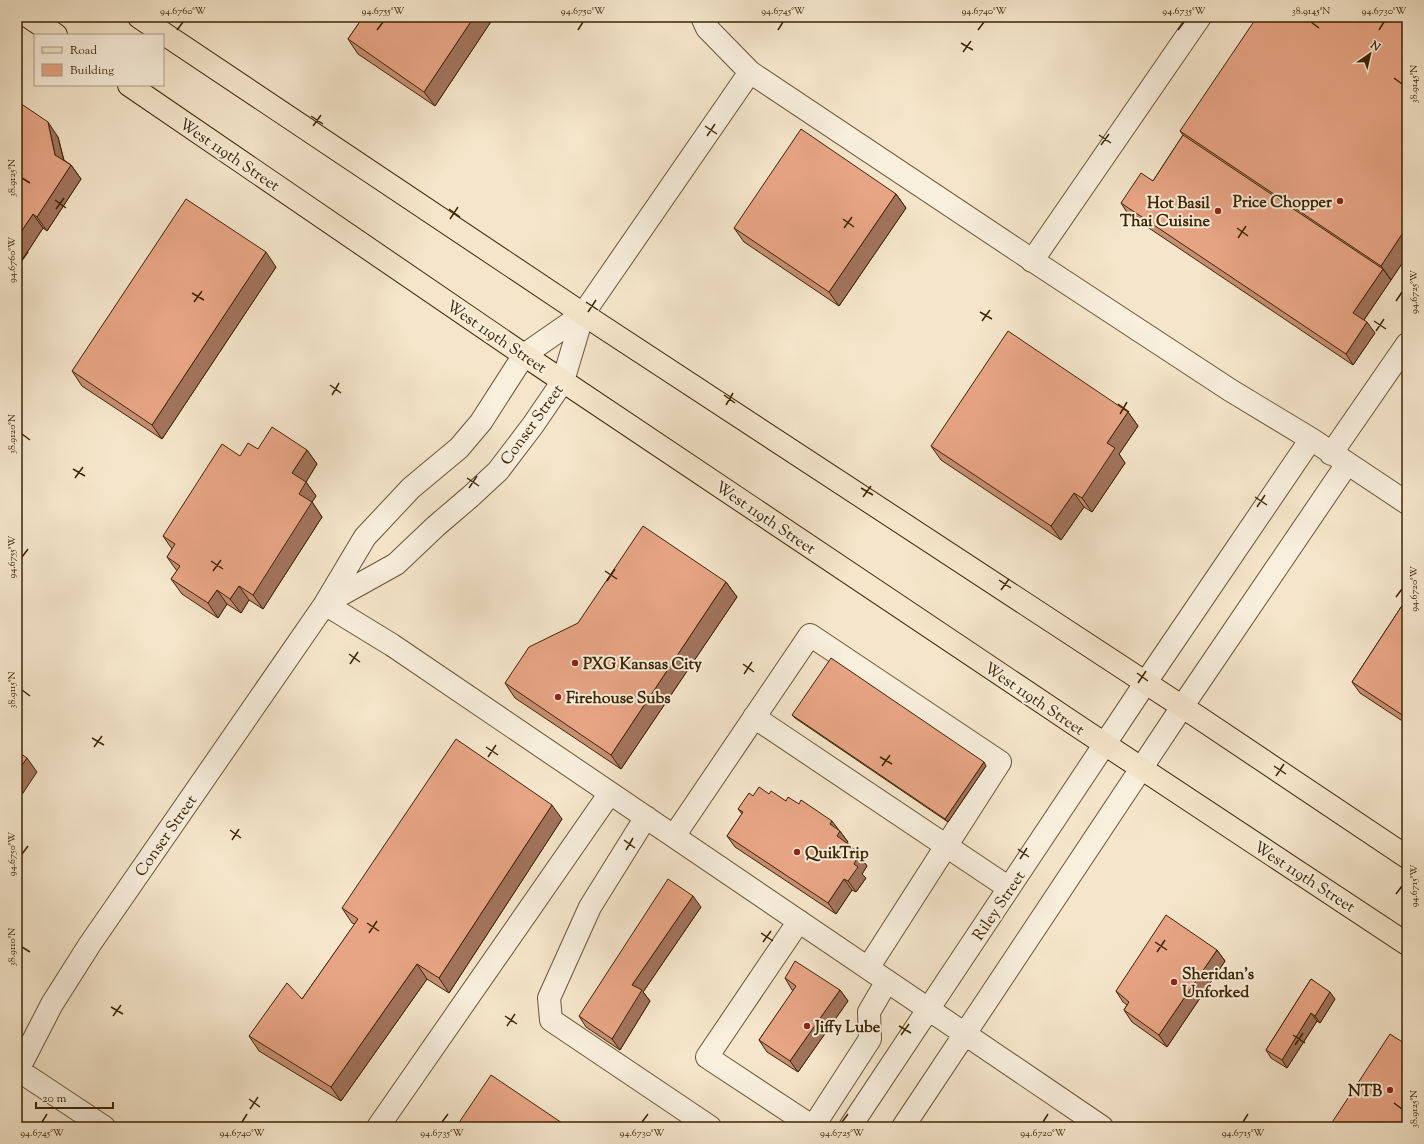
<svg xmlns="http://www.w3.org/2000/svg" width="1424" height="1144" font-family="'Sorts Mill Goudy',serif">
  <style>
    .lines { fill: none; stroke-linecap: round; stroke-linejoin: round }
    .minor-casing { stroke: #6a5535; stroke-width: 24 }
    .major-casing { stroke: #3c2503; stroke-width: 24 }
    .minor { stroke: #f8efdd; stroke-width: 22 }
    .major { stroke: #f5e6cb; stroke-width: 22 }
    .wall { fill: #c88e72; stroke: #3c2503 }
    .shaded-wall { fill: #a2745d; stroke: #3c2503 }
    .building { fill: #e8a585; stroke: #3c2503 }
    .ticks { fill: none; stroke: #3c2503; stroke-width: 1.5 }
    .poi-dot { fill: #8f2418; stroke: #f8efdd; stroke-width: 1.5 }
    .labels { text-anchor: middle; stroke-width: 4; stroke-linejoin: round; paint-order: stroke }
    .street-label { font-size: 16px; fill: #3c2503; stroke: #f8efdd }
    .poi-label { font-size: 16px; font-weight: bold; fill: #3c2503; stroke: #f8efdd; text-anchor: start }
    .neatline { fill: none; stroke: #3c2503; stroke-width: 1.5 }
    .ticks-label { font-size: 10px; text-anchor: middle; fill: #3c2503 }
  </style>
  <rect width="100%" height="100%" fill="#f5e6cb"/>
  <filter id="stains"><feTurbulence type="fractalNoise" baseFrequency=".005" numOctaves="4"/><feColorMatrix values="0 0 0 0 .2 0 0 0 0 .09 0 0 0 0 .02 0 0 0 .5 -.17"/></filter>
  <radialGradient id="worn" r=".72"><stop offset=".6" stop-color="#630" stop-opacity="0"/><stop offset="1" stop-color="#630" stop-opacity=".3"/></radialGradient>
  <g class="lines">
    <defs>
      <path id="minor" d="M702,17L707,28L750,72L1041,266L1230,390L1311,439L1407,503
        M1032,261L1200,17
        M1331,454L1407,344
        M326,603L396,564L436,526L470,497L498,471L533,425L563,381L583,314L750,72
        M325,604L392,645L1102,1127
        M754,717L1009,888
        M646,817L590,907L549,998L551,1020L710,1127
        M674,836L810,635L1000,762L868,968
        M799,921L707,1057L813,1127L870,1039L869,1012L887,981
        M18,1070L104,1127
        M17,1072L52,1004L90,944L325,604L365,537L411,488L459,448L481,422L524,355L583,314
        M378,1127L610,793
        M850,1127L1146,682L1311,439
        M903,1127L1182,707L1347,464"/>
      <path id="major" d="M29,17L56,35
        M139,17L583,314L1201,719L1407,857
        M129,85L524,355L1082,729L1407,944"/>
    </defs>
    <use href="#minor" class="minor-casing"/>
    <use href="#major" class="major-casing"/>
    <use href="#minor" class="minor"/>
    <use href="#major" class="major"/>
  </g>
  <path class="wall" d="M363,17H494L435,106L358,54L348,39Z
    M1407,17V256L1364,320L1375,333L1353,365L1128,214L1121,203L1153,181L1183,135L1180,131Z
    M17,101L58,137L64,160L71,165L81,179L47,231L43,228L17,268Z
    M896,194L906,208L839,306L744,242L734,228Z
    M276,267L162,439L82,386L72,371Z
    M1128,412L1138,426L1119,454L1125,463L1092,512L1084,507L1061,540L941,460L931,446Z
    M258,449L307,450L317,464L306,482L316,496L312,502L322,517L263,609L249,600L241,613L227,604L218,618L182,594L171,579L177,571L167,557L172,549L163,536Z
    M726,582L737,597L621,769L515,698L505,683Z
    M1407,598V724L1360,693L1352,682Z
    M792,715L986,766L948,822L795,718Z
    M769,794L786,801L839,830L848,842L847,843L851,846L867,866L862,874L866,878L856,892L852,890L836,914L735,847L727,836L742,814L738,809L753,796Z
    M562,819L449,993L427,979L341,1101L259,1051L249,1036L302,999L355,924L352,923L342,908Z
    M701,907L643,992L650,1001L620,1050L586,1027L579,1016Z
    M1217,950L1225,961L1167,1047L1132,1022L1124,1010L1127,1005L1123,1002L1116,991Z
    M785,978L840,990L848,1001L798,1072L767,1052L759,1040L794,990H792Z
    M1311,979L1335,999L1320,1023L1317,1021L1287,1068L1271,1058L1266,1050Z"/>
  <path class="shaded-wall" d="M474,17H494L435,106L424,92Z
    M48,122L58,137L66,170L55,155Z
    M71,165L81,179L47,231L37,217Z
    M896,194L906,208L839,306L829,292Z
    M33,214L43,228L17,268V238Z
    M1406,228L1407,229V256L1391,280L1381,266Z
    M266,252L276,267L162,439L152,425Z
    M1383,269L1391,280L1361,324L1353,313Z
    M1367,322L1375,333L1353,365L1346,354Z
    M1128,412L1138,426L1119,454L1125,463L1092,512L1082,498L1107,443Z
    M307,450L317,464L306,482L316,496L312,502L322,517L263,609L253,595L299,494L292,473Z
    M1074,493L1084,507L1061,540L1051,526Z
    M726,582L737,597L621,769L611,755Z
    M239,586L249,600L241,613L230,599Z
    M217,590L227,604L218,618L208,603Z
    M27,758L37,772L17,802V772Z
    M984,762L986,766L948,822L945,819Z
    M552,805L562,819L449,993L439,978Z
    M832,821L848,842L845,847L837,836L830,824Z
    M851,846L859,856V855L867,866L862,874L866,878L856,892L848,881L854,864L849,848Z
    M844,879L852,890L836,914L828,903Z
    M693,896L701,907L643,992L650,1001L620,1050L612,1039L632,985Z
    M1217,950L1225,961L1167,1047L1159,1035Z
    M417,964L427,979L341,1101L331,1087Z
    M840,990L848,1001L798,1072L790,1061Z
    M1330,992L1335,999L1320,1023L1315,1016Z
    M1311,1013L1317,1021L1287,1068L1282,1060Z"/>
  <path class="building" d="M363,17H474L424,92L348,39Z
    M1257,17H1407V228H1406L1381,266L1180,131Z
    M17,101L48,122L55,155L71,165L37,217L33,214L17,238Z
    M801,129L896,194L829,292L734,228Z
    M1183,135L1383,269L1353,313L1367,322L1346,354L1121,203L1141,173L1153,181Z
    M186,199L266,252L152,425L72,371Z
    M1008,331L1128,412L1107,443L1115,448L1082,498L1074,493L1051,526L931,446Z
    M272,427L307,450L292,473L306,482L299,494L312,502L253,595L239,586L230,599L217,590L208,603L171,579L180,566L167,557L175,544L163,536L222,444L240,456L248,443L258,449Z
    M643,526L726,582L611,755L505,683L529,647L578,623Z
    M1407,598V718L1352,682Z
    M831,658L984,762L945,819L792,715Z
    M456,739L552,805L439,978L417,964L331,1087L249,1036L287,983L302,999L358,919L342,908Z
    M17,751L27,758L17,772Z
    M759,787L769,794L771,791L786,801L788,797L799,804L801,800L832,821L830,824L840,831L837,836L851,846L849,848L859,855L854,864L858,867L848,881L844,879L828,903L727,836L743,812L738,809L749,793L753,796Z
    M668,879L693,896L632,985L642,990L612,1039L579,1016Z
    M1166,915L1217,950L1159,1035L1124,1010L1129,1002L1116,991Z
    M795,961L840,990L790,1061L759,1040L796,986L785,978Z
    M1311,979L1330,992L1315,1016L1311,1013L1282,1060L1266,1050Z
    M1390,1034L1407,1045V1127H1329Z
    M491,1075L568,1127H456Z"/>
  <path class="ticks" d="M1311,22L1319,28M177,30L183,22M377,30L383,22M578,30L583,22M778,30L783,22M978,30L984,22M1178,30L1184,22M1379,30L1384,22M961,43L973,50M963,52L971,41M1394,78L1402,84M311,116L323,124M313,126L321,115M705,126L717,134M1099,135L1111,143M707,136L715,124M1101,145L1109,134M22,178L30,183M55,200L66,208M56,209L64,198M449,209L460,217M450,219L458,207M843,219L854,227M844,228L852,217M1237,228L1248,236M1238,238L1246,226M22,260L28,252M192,293L204,300M1396,301L1402,292M194,302L202,291M586,302L598,310M588,312L596,300M980,312L992,319M982,321L990,310M1374,321L1386,329M1376,331L1384,319M330,385L341,393M332,395L339,383M724,395L735,403M1118,404L1129,412M726,405L733,393M1120,414L1127,402M22,434L30,440M73,469L85,476M75,478L83,467M467,478L479,486M469,488L477,476M861,488L873,495M863,497L871,486M1255,497L1267,505M1257,507L1265,495M22,557L28,549M211,561L223,569M213,571L221,560M605,571L617,579M999,580L1011,588M607,581L615,569M1001,590L1009,579M1396,597L1402,589M349,654L360,662M350,664L358,652M743,664L754,672M1137,673L1148,681M744,674L752,662M1138,683L1146,671M22,690L30,696M92,738L104,745M94,747L102,736M486,747L498,755M488,757L496,745M880,757L892,764M882,766L890,755M1274,766L1286,774M1276,776L1284,764M230,830L241,838M232,840L239,829M624,840L635,848M1018,849L1029,857M626,850L633,838M22,854L28,846M1020,859L1027,848M1396,894L1402,886M367,923L379,931M369,933L377,921M761,933L773,941M763,942L771,931M1155,942L1167,950M22,947L30,952M1157,952L1165,940M111,1007L123,1014M113,1016L121,1005M505,1016L517,1024M507,1026L515,1014M899,1026L911,1033M901,1035L909,1024M1293,1035L1305,1043M1295,1045L1303,1033M249,1099L260,1107M1394,1103L1402,1109M250,1109L258,1097M42,1122L47,1114M242,1122L247,1114M442,1122L448,1114M642,1122L648,1114M842,1122L848,1114M1043,1122L1048,1114M1243,1122L1248,1114"/>
  <g class="poi-dot">
    <circle cx="1340" cy="201" r="4"/>
    <circle cx="1218" cy="211" r="4"/>
    <circle cx="575" cy="663" r="4"/>
    <circle cx="558" cy="697" r="4"/>
    <circle cx="797" cy="852" r="4"/>
    <circle cx="1174" cy="982" r="4"/>
    <circle cx="807" cy="1026" r="4"/>
    <circle cx="1390" cy="1090" r="4"/>
  </g>
  <g class="labels">
    <g class="street-label">
      <text transform="translate(230 154) rotate(34)" y="6">West 119th Street</text>
      <text transform="translate(497 336) rotate(34)" y="6">West 119th Street</text>
      <text transform="translate(531 424) rotate(-54)" y="6">Conser Street</text>
      <text transform="translate(766 517) rotate(34)" y="6">West 119th Street</text>
      <text transform="translate(1035 698) rotate(34)" y="6">West 119th Street</text>
      <text transform="translate(165 835) rotate(-55)" y="6">Conser Street</text>
      <text transform="translate(1305 876) rotate(33)" y="6">West 119th Street</text>
      <text transform="translate(998 905) rotate(-56)" y="6">Riley Street</text>
    </g>
    <g class="poi-label">
      <text x="1332" y="207" text-anchor="end">Price Chopper</text>
      <text x="1210" y="208" text-anchor="end">Hot Basil<tspan x="1210" dy="18">Thai Cuisine</tspan></text>
      <text x="583" y="669">PXG Kansas City</text>
      <text x="566" y="703">Firehouse Subs</text>
      <text x="805" y="858">QuikTrip</text>
      <text x="1182" y="979">Sheridan's<tspan x="1182" dy="18">Unforked</tspan></text>
      <text x="815" y="1032">Jiffy Lube</text>
      <text x="1382" y="1096" text-anchor="end">NTB</text>
    </g>
  </g>
  <rect width="1424" height="1144" fill="none" stroke="#f5e6cb" stroke-width="44"/>
  <rect x="34" y="34" width="130" height="52" fill="#f8efdd" stroke="#ad9e86"/>
  <rect x="42" y="47" width="20" height="6" fill="#f5e6cb" stroke="#ad9e86"/>
  <text x="70" y="54" font-size="12" fill="#3c2503">Road</text>
  <rect x="42" y="64" width="20" height="12" fill="#e8a585" stroke="#ad9e86"/>
  <text x="70" y="74" font-size="12" fill="#3c2503">Building</text>
  <g transform="translate(1370 54) rotate(34)" stroke="#f8efdd" stroke-width="3" paint-order="stroke">
  <path d="M0-3L7 15L0 10L-7 15Z" fill="#3c2503"/>
  <text y="-6" font-size="11" font-weight="bold" text-anchor="middle" fill="#3c2503">N</text>
  </g>
  <path d="M36 1102v6h77v-6" fill="none" stroke="#3c2503" stroke-width="2"/>
  <text x="42" y="1102" font-size="12" fill="#3c2503" stroke="#f8efdd" stroke-width="3" paint-order="stroke">20 m</text>
  <rect x="22" y="22" width="1380" height="1100" class="neatline"/>
  <g class="ticks-label">
    <text x="183" y="14">94.6760°W</text>
    <text x="383" y="14">94.6755°W</text>
    <text x="583" y="14">94.6750°W</text>
    <text x="783" y="14">94.6745°W</text>
    <text x="984" y="14">94.6740°W</text>
    <text x="1184" y="14">94.6735°W</text>
    <text x="1311" y="14">38.9145°N</text>
    <text x="1384" y="14">94.6730°W</text>
    <text transform="translate(1413 84) rotate(-90)" y="4">38.9145°N</text>
    <text transform="translate(11 178) rotate(-90)" y="4">38.9125°N</text>
    <text transform="translate(11 260) rotate(-90)" y="4">94.6760°W</text>
    <text transform="translate(1413 292) rotate(-90)" y="4">94.6725°W</text>
    <text transform="translate(11 434) rotate(-90)" y="4">38.9120°N</text>
    <text transform="translate(11 557) rotate(-90)" y="4">94.6755°W</text>
    <text transform="translate(1413 589) rotate(-90)" y="4">94.6720°W</text>
    <text transform="translate(11 690) rotate(-90)" y="4">38.9115°N</text>
    <text transform="translate(11 854) rotate(-90)" y="4">94.6750°W</text>
    <text transform="translate(1413 886) rotate(-90)" y="4">94.6715°W</text>
    <text transform="translate(11 947) rotate(-90)" y="4">38.9110°N</text>
    <text transform="translate(1413 1109) rotate(-90)" y="4">38.9125°N</text>
    <text x="42" y="1136">94.6745°W</text>
    <text x="242" y="1136">94.6740°W</text>
    <text x="442" y="1136">94.6735°W</text>
    <text x="642" y="1136">94.6730°W</text>
    <text x="842" y="1136">94.6725°W</text>
    <text x="1043" y="1136">94.6720°W</text>
    <text x="1243" y="1136">94.6715°W</text>
  </g>
  <rect width="100%" height="100%" filter="url(#stains)"/>
  <rect width="100%" height="100%" fill="url(#worn)"/>
</svg>
